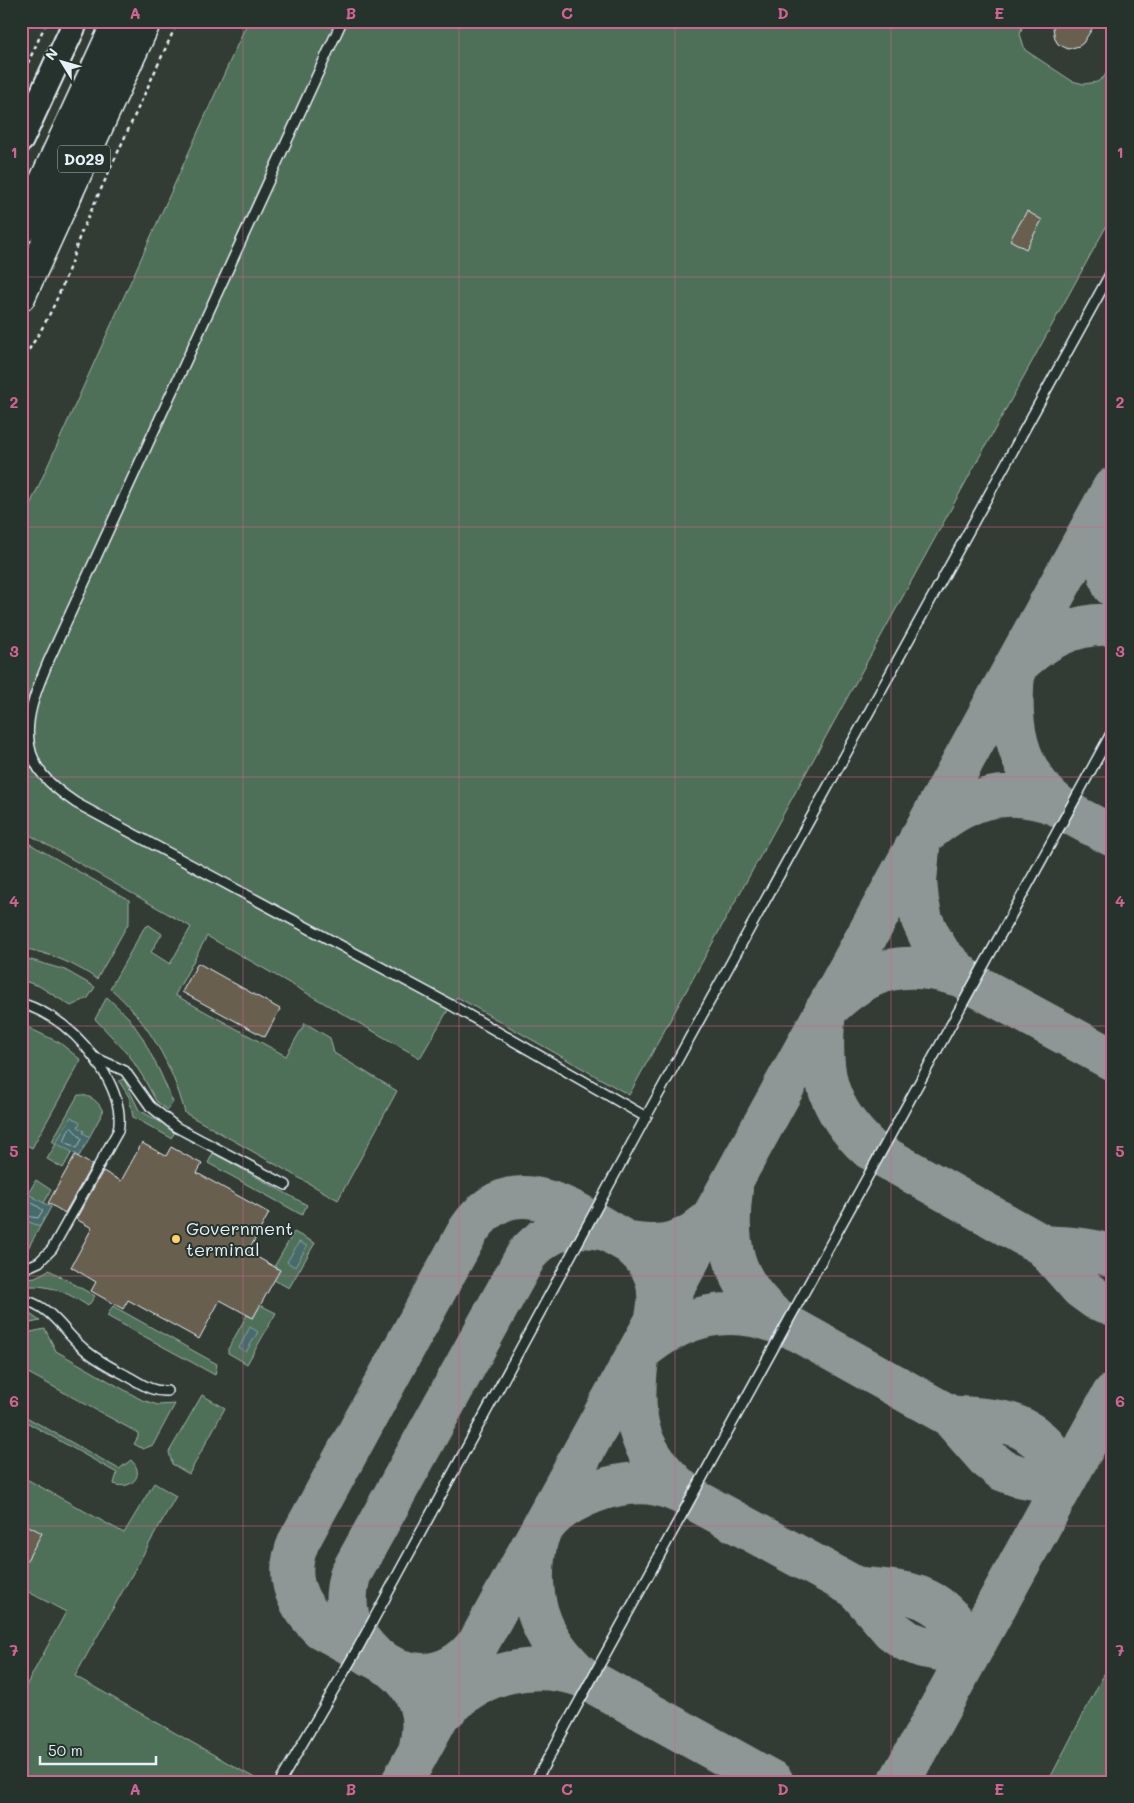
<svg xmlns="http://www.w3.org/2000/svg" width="1134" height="1803" font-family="Mali,sans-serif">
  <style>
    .green { fill: #507059; stroke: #9cb0a8 }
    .water { fill: #466a6b; stroke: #87a0a3 }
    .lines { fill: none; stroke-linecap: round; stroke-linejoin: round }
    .shore { stroke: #a7bbc0; stroke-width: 1 }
    .taxiway { stroke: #8e9696; stroke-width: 42 }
    .building { fill: #675e50; stroke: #e8f1f8 }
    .lane-casing { stroke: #e8f1f8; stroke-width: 12 }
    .secondary-casing { stroke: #e8f1f8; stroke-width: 28 }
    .highway-casing { stroke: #e8f1f8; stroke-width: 31 }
    .path { stroke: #e8f1f8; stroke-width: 2.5; stroke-dasharray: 4 4; stroke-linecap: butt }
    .lane { stroke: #26332d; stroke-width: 9 }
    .secondary { stroke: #26332d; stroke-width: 24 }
    .highway { stroke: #26332d; stroke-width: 28 }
    .grid { fill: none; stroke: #cf6492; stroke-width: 1; stroke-opacity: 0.55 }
    .poi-dot { fill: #ffd166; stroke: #26332d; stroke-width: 2 }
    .labels { text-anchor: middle; stroke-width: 4; stroke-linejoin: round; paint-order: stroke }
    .shield { fill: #26332d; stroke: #aeb8bb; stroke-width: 1 }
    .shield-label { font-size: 16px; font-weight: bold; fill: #e8f1f8 }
    .poi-label { font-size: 18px; fill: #e8f1f8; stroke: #26332d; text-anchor: start }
    .neatline { fill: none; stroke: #cf6492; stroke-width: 2 }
    .grid-label { font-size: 16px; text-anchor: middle; font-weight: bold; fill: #cf6492 }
  </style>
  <rect width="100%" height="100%" fill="#333c34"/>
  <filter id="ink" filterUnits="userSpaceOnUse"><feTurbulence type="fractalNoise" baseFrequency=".02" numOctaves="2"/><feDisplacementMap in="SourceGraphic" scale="10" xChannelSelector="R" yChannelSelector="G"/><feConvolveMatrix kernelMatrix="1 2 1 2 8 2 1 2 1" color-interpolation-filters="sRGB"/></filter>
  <g filter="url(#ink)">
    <path class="green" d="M248,21H1024L1020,34L1025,50L1072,81L1084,84L1097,82L1104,77L1113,61V214L629,1095L457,997L451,1005L420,1058L207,936L175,995L286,1056L305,1023L330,1038L334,1053L397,1091L338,1200L185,1113C172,1064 148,1021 110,988L144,928L149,925L162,934L151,952L170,964L191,927L21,830V525Z
      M21,839L129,900V922L97,979C73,963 50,953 21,948Z
      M21,957L65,970L95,987L88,998L71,1006L39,986L21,980Z
      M107,997L129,1018L142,1037L160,1072L173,1102L167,1110L156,1101L143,1077L129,1055L95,1019Z
      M21,1024L60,1043L81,1060L32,1148L21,1142Z
      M124,1079L139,1110L176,1131L171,1138L133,1117L129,1097L119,1081Z
      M78,1095C90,1095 99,1101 103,1112L79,1156L72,1152L63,1168L47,1159L56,1144L52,1141Z
      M213,1153L307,1205L302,1215L208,1163Z
      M36,1180L51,1190L44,1203L51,1207L27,1250L21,1252V1196L24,1192L28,1194Z
      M294,1232L315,1243L289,1288L274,1280V1267Z
      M49,1270L95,1296L88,1306C67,1292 47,1283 21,1287V1279L35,1277Z
      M260,1305L276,1313L247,1364L228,1353V1349L247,1315L253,1318Z
      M113,1306L217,1364L215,1375L107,1316Z
      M21,1308L40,1321L21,1325Z
      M45,1329L56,1351L142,1400L158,1405L175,1404L153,1445L143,1449L134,1444L138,1437V1433L21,1369V1334Z
      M202,1395L225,1408L189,1474L172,1464L169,1452Z
      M21,1414L119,1469L131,1460C146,1474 132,1491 114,1484L117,1473L21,1419Z
      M21,1476L124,1533L154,1483L176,1496L75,1676L258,1780L257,1782H21V1695L66,1612L21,1588Z
      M1113,1657V1782H1048Z"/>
    <path class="water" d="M71,1117L80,1122L78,1127L84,1131L83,1133L90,1137L79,1156L56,1143Z
      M28,1194L51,1207L40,1226L26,1221L23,1226L21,1225V1206Z
      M299,1242L307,1246L295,1267L287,1262Z
      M250,1327L258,1332L246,1352L239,1348Z"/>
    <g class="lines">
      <path class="shore" d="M72,1128L82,1139L77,1148L64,1141L69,1129Z
        M21,1208L26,1207L31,1202L43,1210L38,1218L26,1216L21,1219"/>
      <path class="taxiway" d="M1108,505C1104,532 1102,560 1113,586
        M1113,625C1074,622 1042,640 1015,667C1008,719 1014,771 1059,806C1075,818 1095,826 1113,836
        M1058,805C1001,784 963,800 920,838L916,881L918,901L922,920L930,937L940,954L963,977L973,984L1113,1060
        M963,977C904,958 869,967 825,1011C819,1070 824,1107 870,1149L1044,1246L1081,1288L1096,1299L1113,1305
        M732,1189C725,1243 732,1282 776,1319L950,1416L987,1458L1002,1470L1018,1476L1035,1479L1055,1476L1072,1467
        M1044,1246C1068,1248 1090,1247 1113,1257
        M655,1322C663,1288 657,1265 629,1243C664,1249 689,1243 713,1216
        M786,1326C730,1303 684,1314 639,1352C629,1419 636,1454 691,1498L855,1587L892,1630L907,1641L923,1647L940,1650L961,1647L978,1639
        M950,1416C968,1418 986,1418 1004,1422C1028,1427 1057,1449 1058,1475C1059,1481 1058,1488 1057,1494
        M855,1587C889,1591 924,1589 948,1616C952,1619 956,1623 958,1628C963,1640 963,1653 963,1666
        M374,1656C349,1632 341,1609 350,1575L527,1254C550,1228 573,1223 606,1230
        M392,1667L321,1628C295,1603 284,1575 299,1541L468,1231C514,1162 577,1215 629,1243
        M581,1676C545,1642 528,1609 534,1558C535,1550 537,1536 542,1529C563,1498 621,1477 657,1485C669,1487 679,1492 689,1497
        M447,1708C482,1671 533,1661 581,1676L773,1782
        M419,1751C428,1716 420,1689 392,1667C424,1681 453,1674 475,1647
        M402,1782L1113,488
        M899,1782L1113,1394"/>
    </g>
    <path class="building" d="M1056,21H1097L1083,43L1079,46L1068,49L1058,44L1055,39L1053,28Z
      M1027,211L1042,220L1026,249L1010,240Z
      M198,963L280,1009L265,1037L182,992Z
      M142,1143L166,1156L171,1147L202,1164L197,1173L269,1213L248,1252L280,1270L253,1318L220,1300L199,1339L128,1300L123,1309L91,1291L96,1282L71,1267L92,1228L76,1219L103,1171L121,1181Z
      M75,1155L92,1165L65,1213L48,1203Z
      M21,1522L42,1533L21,1571Z"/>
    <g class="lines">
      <defs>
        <path id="lane" d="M342,21L48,662C33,698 15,740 43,775C52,786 64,795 76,803L451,1005L646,1117
          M21,1003C36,1008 50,1015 63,1025C91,1047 126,1094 118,1131L52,1249L39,1262L21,1270
          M94,1057L125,1071L150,1106L176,1127L286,1185
          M21,1299C53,1307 60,1328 83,1348C97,1361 115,1369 131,1378C143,1385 153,1392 167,1391
          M280,1782L358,1648L646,1117L1113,269
          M535,1782L1113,730"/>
        <path id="secondary" d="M21,140L76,21"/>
        <path id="highway" d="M21,230L117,21
          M21,297L147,21"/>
      </defs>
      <use href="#lane" class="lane-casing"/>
      <use href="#secondary" class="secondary-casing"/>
      <use href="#highway" class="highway-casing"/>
      <path class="path" d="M21,78L47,21
        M21,364C29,348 39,335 47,319C61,293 71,264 80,235L178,21"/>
      <use href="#lane" class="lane"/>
      <use href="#secondary" class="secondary"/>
      <use href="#highway" class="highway"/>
    </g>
  </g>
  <path class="grid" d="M243,21V1782M459,21V1782M675,21V1782M891,21V1782M21,277H1113M21,527H1113M21,777H1113M21,1026H1113M21,1276H1113M21,1526H1113"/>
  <circle class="poi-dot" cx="176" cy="1239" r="5"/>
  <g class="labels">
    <rect class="shield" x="58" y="145.5" width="52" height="27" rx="4"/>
    <g class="shield-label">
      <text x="84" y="165">D029</text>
    </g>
    <g class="poi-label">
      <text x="186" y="1235">Government<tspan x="186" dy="21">terminal</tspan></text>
    </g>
  </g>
  <rect width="1134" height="1803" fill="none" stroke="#26332d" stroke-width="55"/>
  <g transform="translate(62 62) rotate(307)" stroke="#26332d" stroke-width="4" paint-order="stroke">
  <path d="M0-4L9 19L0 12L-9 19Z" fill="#e8f1f8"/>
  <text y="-8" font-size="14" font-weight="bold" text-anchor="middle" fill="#e8f1f8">N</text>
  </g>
  <path d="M40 1756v8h116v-8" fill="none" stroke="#e8f1f8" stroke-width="2.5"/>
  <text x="48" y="1756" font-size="15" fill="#e8f1f8" stroke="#26332d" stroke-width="4" paint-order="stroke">50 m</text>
  <rect x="28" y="28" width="1078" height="1748" class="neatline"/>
  <g class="grid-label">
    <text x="135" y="19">A</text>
    <text x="351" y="19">B</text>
    <text x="567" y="19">C</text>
    <text x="783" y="19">D</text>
    <text x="999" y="19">E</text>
    <text x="14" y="158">1</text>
    <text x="1120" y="158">1</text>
    <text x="14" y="408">2</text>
    <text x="1120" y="408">2</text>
    <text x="14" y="657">3</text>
    <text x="1120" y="657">3</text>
    <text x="14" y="907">4</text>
    <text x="1120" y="907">4</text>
    <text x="14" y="1157">5</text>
    <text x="1120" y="1157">5</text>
    <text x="14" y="1407">6</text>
    <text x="1120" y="1407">6</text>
    <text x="14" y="1656">7</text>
    <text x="1120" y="1656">7</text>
    <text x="135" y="1795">A</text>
    <text x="351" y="1795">B</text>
    <text x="567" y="1795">C</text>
    <text x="783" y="1795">D</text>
    <text x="999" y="1795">E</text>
  </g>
</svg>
